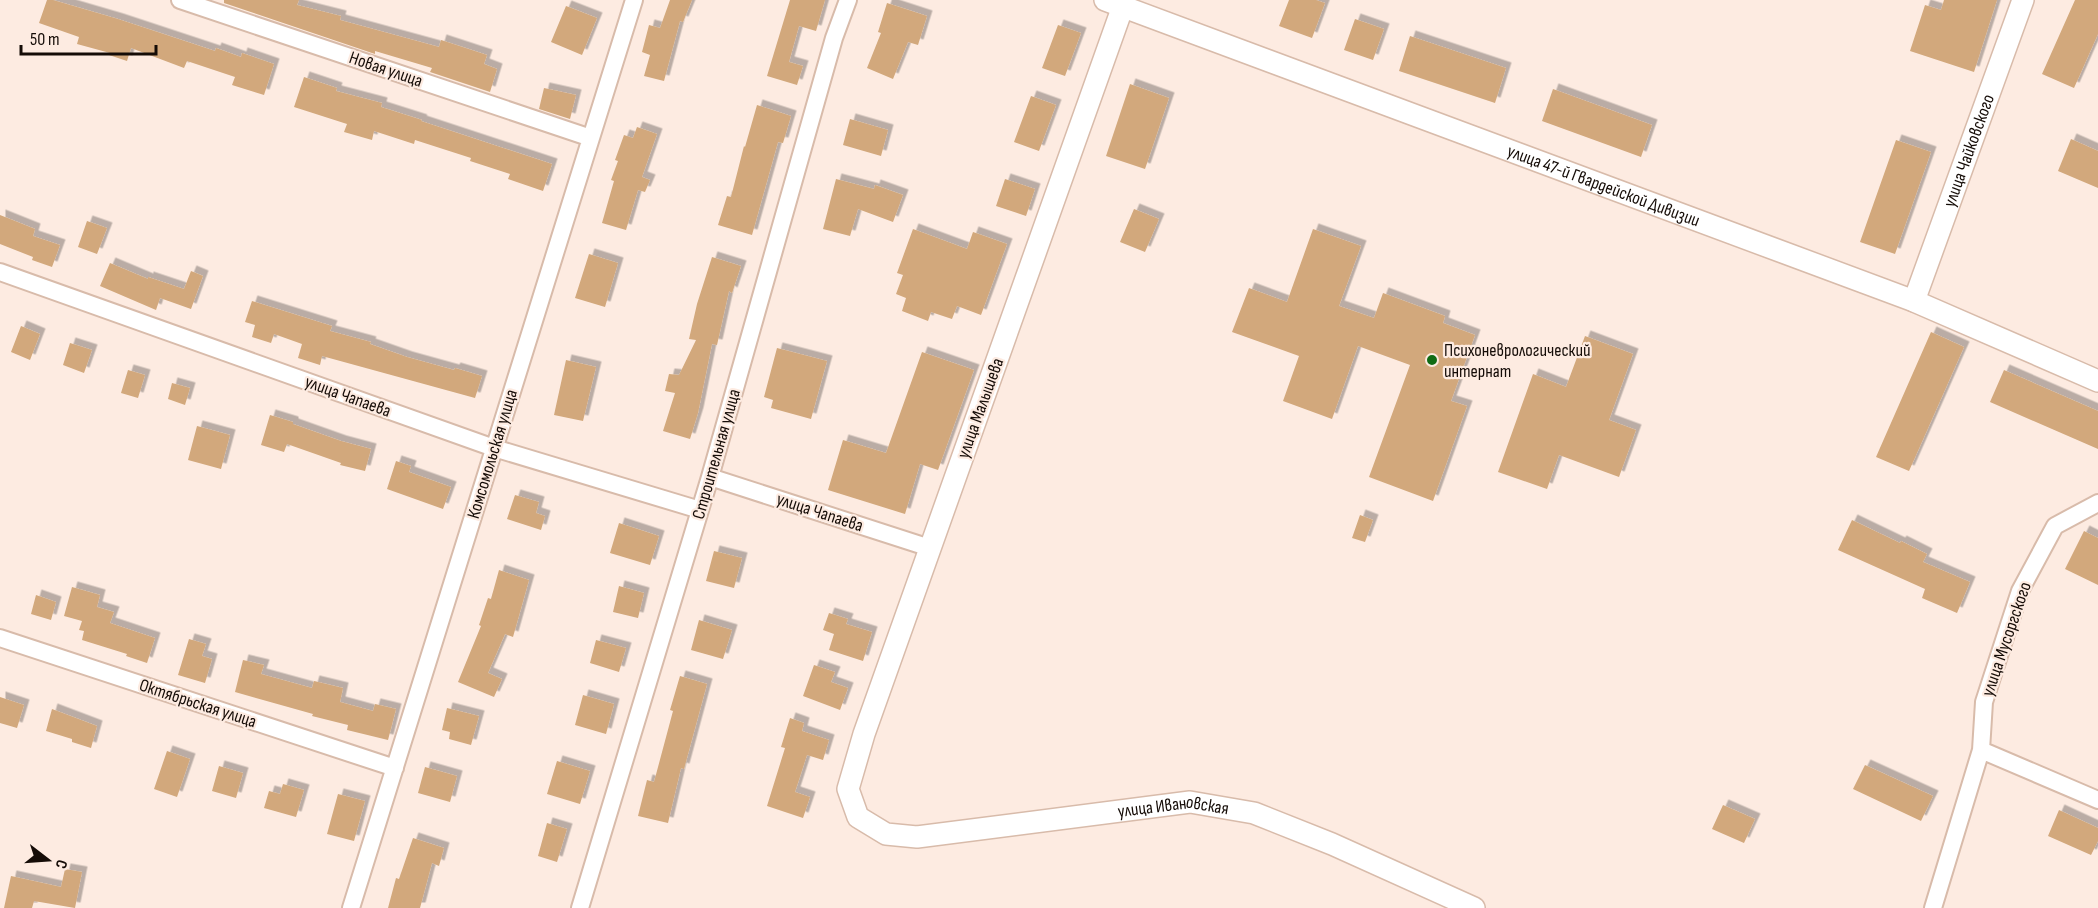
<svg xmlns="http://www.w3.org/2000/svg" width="2098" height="908" font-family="'Sofia Sans Condensed',sans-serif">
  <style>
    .building { fill: #d2a87b; filter: url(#shadow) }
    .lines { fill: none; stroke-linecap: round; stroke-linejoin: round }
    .minor-casing { stroke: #d8bbaa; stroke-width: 20 }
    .tertiary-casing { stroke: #d8bbaa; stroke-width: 24 }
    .minor { stroke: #fff; stroke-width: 16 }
    .tertiary { stroke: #fff; stroke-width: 21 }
    .poi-dot { fill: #106b14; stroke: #fdebe1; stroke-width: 2 }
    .labels { text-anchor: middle; stroke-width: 4.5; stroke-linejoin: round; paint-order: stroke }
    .street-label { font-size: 18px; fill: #150c07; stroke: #fdebe1 }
    .poi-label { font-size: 18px; fill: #150c07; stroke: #fdebe1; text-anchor: start }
  </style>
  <defs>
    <filter id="shadow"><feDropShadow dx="5.5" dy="-5.5" stdDeviation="0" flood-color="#0004"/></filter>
  </defs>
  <rect width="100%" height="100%" fill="#fdebe1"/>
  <path class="building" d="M47,0H53L118,19L215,51L216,48L241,57L242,53L274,64L264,95L232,85L235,77L187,61L184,68L131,48L127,61L109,55L110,53L77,44L79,37L39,23Z
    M224,0H299L297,5L341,16L340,20L439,47L441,40L487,55L484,64L497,69L490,92L430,72L432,68L375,51V54L224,3Z
    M670,0H692L683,22L680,21L664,81L644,76L650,55L642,52L649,25L660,28Z
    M790,0H825L816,31L799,26L789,62L803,66L797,85L767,76Z
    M1289,0H1316L1325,3L1312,38L1279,26Z
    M1944,0H1997L1974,72L1910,51L1925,5L1941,10Z
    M2075,0H2098V34L2074,88L2042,74Z
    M887,3L927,16L918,45L908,42L893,79L867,68L881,33L878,32Z
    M566,6L597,18L582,55L551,42Z
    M1355,19L1384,29L1373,60L1344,50Z
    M1058,25L1081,33L1065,76L1042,68Z
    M1410,36L1506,68L1495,103L1399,71Z
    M304,77L337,88L336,91L382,103L381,107L422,120L421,121L552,164L543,191L508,179L510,174L470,161L471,158L415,140L414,144L374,131L372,140L344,132L347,124L294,107Z
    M1130,84L1169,98L1145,169L1106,156Z
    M544,88L576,95L570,119L539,109Z
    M1553,89L1652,125L1641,157L1542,121Z
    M1031,96L1056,105L1039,151L1014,142Z
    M757,105L791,116L783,143L778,142L752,235L718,225L727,196L731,197L744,146L745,147Z
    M850,119L888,130L881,156L843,145Z
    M637,127L657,134L642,177L650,180L645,192L638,190L626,230L602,223L614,181L611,180L618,161L615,160L624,135L633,138Z
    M2071,139L2098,151V188L2058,171Z
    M1896,140L1931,152L1895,254L1860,242Z
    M836,179L874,189L875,185L903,195L893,222L858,209L850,236L823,229Z
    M1005,179L1035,189L1026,216L996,206Z
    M1134,209L1159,219L1145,252L1120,242Z
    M0,215L35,229L33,236L60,245L52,267L32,260L33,257L0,244Z
    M87,221L107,228L97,254L78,247Z
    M913,229L967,249L973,232L1007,244L981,315L957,306L952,319L931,312L928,321L902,311L906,298L896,294L903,275L897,273Z
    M1313,229L1361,246L1339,306L1374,318L1383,293L1445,316L1443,323L1475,335L1451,401L1467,406L1433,501L1369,477L1410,365L1358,346L1332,419L1283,401L1299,356L1232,332L1249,288L1287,302Z
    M589,254L618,263L605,307L575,298Z
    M712,257L741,266L732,293L729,291L717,345L712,344L698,413L690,439L663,431L675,393L665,391L669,374L679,375L696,340L689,339L697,304Z
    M110,263L148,279V277L184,289L191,271L203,276L191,309L160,298L156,310L100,286Z
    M252,301L332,326L330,331L371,342L370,344L407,357L454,370L455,368L482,376L475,398L322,356L320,365L298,358L302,344L274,334L271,343L252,337L255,325L245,322Z
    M21,326L40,334L30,360L11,352Z
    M1931,332L1964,347L1909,471L1876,457Z
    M1585,336L1633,354L1609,420L1636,430L1619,477L1559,455L1547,489L1498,472L1533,374L1566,387Z
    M70,343L92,350L84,373L63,365Z
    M777,348L827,361L811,419L771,408L773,400L764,397Z
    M922,352L974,370L938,470L920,464L905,514L828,490L843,440L886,453Z
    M566,360L596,367L583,421L554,415Z
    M128,370L145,375L138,398L121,393Z
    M2004,370L2098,411V449L1990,402Z
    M172,383L190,388L185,405L168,399Z
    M270,415L293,422V424L341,441L371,449L365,471L340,465L341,463L287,444L284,452L261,445Z
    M197,426L230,435L221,469L188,460Z
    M396,461L411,466L409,472L451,487L443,509L387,489Z
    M515,495L539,502L536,513L545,516L541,530L507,519Z
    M1360,515L1373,520L1365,542L1352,538Z
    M1852,520L1900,543L1901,541L1927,554L1923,562L1970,582L1957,613L1922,598L1925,589L1838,550Z
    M619,523L659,536L650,565L610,553Z
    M2084,531L2098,538V585L2065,569Z
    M714,551L742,558L734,588L706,581Z
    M499,570L529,580L513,637L505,634L488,673L502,679L494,697L458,682L481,626L479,625L488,598L491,599Z
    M619,586L644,593L638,618L613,612Z
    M72,587L100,595L97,607L114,612L110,623L155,638L147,663L126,656L127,654L82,640L84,631L79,630L82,621L64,616Z
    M36,595L56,602L51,620L31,614Z
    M829,613L848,619L846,624L872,632L863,661L829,650L834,634L823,630Z
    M699,620L732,630L723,659L691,650Z
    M189,639L206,644L202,656L212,659L205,683L178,675Z
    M596,640L626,648L619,672L590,663Z
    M243,660L264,665L261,674L312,688L314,681L343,688L340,702L373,711L375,704L396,709L388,740L347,730L348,725L312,716L313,714L235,692Z
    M814,665L835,672L831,682L848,688L840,710L803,696Z
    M680,676L707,684L684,769L681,768L668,823L638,816L647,780L654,782L673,711L670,710Z
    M583,695L614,704L606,734L575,725Z
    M0,697L24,705L17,728L0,723Z
    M447,708L479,716L471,745L449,739L450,732L442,730Z
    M52,709L97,726L91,748L72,742V739L46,731Z
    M790,718L804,723L802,731L829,740L823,760L807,755L795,792L810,797L803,818L767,806L785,748L781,747Z
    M167,751L190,759L177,797L154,789Z
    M557,761L590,771L580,804L547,794Z
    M1865,765L1933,796L1921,821L1853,789Z
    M219,766L243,773L236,798L212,791Z
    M425,767L457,776L450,802L418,793Z
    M283,784L304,790L296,817L264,808L269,791L280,794Z
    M338,794L365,801L354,841L327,834Z
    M1723,805L1755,819L1744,843L1712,829Z
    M2059,810L2098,828V841L2091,855L2048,836Z
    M547,823L567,829L557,862L538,856Z
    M413,838L444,848L439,866L432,863L420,908H388L396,878L399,879Z
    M65,869L82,872L75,908L34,901L32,908H4L11,876L61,887Z"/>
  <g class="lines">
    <defs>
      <path id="minor" d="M180,0L591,138
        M0,272L494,448L700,510
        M710,477L930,548
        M0,638L395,768
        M1981,750L2098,800
        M351,908L634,0
        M580,908L710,477L834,38L848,0
        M1933,908L1981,750L1984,702L2020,591L2055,526L2098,503"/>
      <g id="tertiary">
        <path id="s1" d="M1105,0L1914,301L2098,381"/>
        <path id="s2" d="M1123,6L864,734L848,789L858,817L886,834L917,837L1190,802L1254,813L1332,844L1474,908"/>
        <path id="s3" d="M1914,301L2023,0"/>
      </g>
    </defs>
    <use href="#minor" class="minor-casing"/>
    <use href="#tertiary" class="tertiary-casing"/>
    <use href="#minor" class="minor"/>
    <use href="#tertiary" class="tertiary"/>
  </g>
  <circle class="poi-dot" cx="1432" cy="360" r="6"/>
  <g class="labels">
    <g class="street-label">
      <text transform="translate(386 69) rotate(19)" y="6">Новая улица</text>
      <text dy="6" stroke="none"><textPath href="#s3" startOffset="160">улица Чайковского</textPath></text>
      <text dy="6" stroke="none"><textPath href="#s1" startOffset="532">улица 47-й Гвардейской Дивизии</textPath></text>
      <text transform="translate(348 396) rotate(20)" y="6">улица Чапаева</text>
      <text transform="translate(980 408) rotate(-70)" y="6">улица Малышева</text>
      <text transform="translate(492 454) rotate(-73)" y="6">Комсомольская улица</text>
      <text transform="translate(716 454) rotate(-74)" y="6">Строительная улица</text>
      <text transform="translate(820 512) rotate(18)" y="6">улица Чапаева</text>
      <text transform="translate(2006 639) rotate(-71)" y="6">улица Мусоргского</text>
      <text transform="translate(198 703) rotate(18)" y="6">Октябрьская улица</text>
      <text dy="6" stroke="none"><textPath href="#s2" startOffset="1182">улица Ивановская</textPath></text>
    </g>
    <g class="poi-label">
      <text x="1444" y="356">Психоневрологический<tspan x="1444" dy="21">интернат</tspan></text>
    </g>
  </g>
  <g transform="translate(48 860) rotate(107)" stroke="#fdebe1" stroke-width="4.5" paint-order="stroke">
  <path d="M0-4.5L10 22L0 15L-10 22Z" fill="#150c07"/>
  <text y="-9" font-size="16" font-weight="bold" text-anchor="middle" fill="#150c07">С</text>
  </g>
  <path d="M21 45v9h135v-9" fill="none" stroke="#150c07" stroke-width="3"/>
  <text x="30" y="45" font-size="18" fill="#150c07" stroke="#fdebe1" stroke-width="4.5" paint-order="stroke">50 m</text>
</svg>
